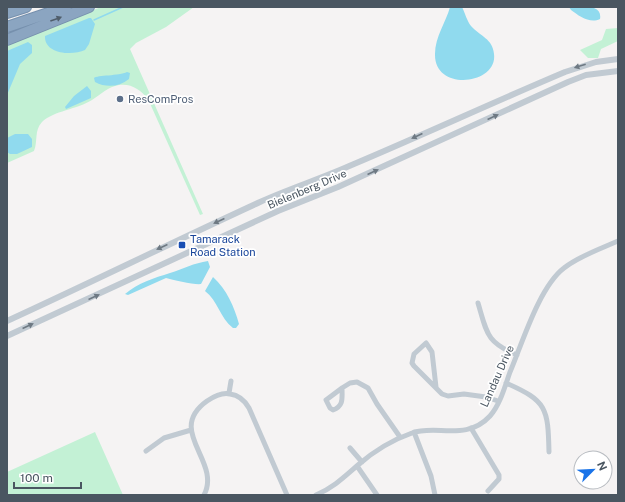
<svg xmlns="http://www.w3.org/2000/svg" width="625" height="502" font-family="'Public Sans',sans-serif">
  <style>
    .green { fill: #c3f1d5 }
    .water { fill: #90daee }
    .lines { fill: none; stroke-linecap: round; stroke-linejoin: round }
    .stream { stroke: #90daee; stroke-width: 1.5 }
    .motorway-casing { stroke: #7690ad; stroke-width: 12 }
    .minor { stroke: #c1cad2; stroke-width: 5 }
    .tertiary { stroke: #c1cad2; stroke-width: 6 }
    .motorway { stroke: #8ba5c1; stroke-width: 10 }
    .oneway { fill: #505e6b }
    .oneway2 { fill: #6e7983 }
    .service-dot { fill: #5c6f8a; stroke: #fff; stroke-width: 1.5 }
    .transit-dot { fill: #1a4fb4; stroke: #fff; stroke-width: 1.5 }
    .labels { text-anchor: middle; stroke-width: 3.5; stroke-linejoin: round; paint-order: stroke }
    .service-label { font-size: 11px; fill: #4e5e75; stroke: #fff; text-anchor: start }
    .street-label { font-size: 11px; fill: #4a5661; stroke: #fff }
    .transit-label { font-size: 11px; fill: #164399; stroke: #fff; text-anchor: start }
  </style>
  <rect width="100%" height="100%" fill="#f5f3f3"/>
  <path class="green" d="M101,7H194L166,27L136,43L130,49L203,214L200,215L148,99C141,90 131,83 119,85C108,87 101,94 92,100C78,109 53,111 42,122C34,130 38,142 34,151L7,163V44Z
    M618,28V41L601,49L598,58H588L580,50L602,40L606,29Z
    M95,432L123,495H7V472Z"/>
  <path class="water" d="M450,7H462C465,13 467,21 471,26C480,36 493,39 494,54C498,85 434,92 435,54C435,37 446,22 450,7Z
    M569,7C579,7 603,3 600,19C590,24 579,16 571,10Z
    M89,18H91L95,24L89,44L85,50C72,56 44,54 45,36Z
    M28,42L32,45V53L20,64L7,95V51Z
    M127,72L130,73L129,79C119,87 106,88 95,82L94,78C97,75 119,76 127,72Z
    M87,86L91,91V98L66,109L65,107L74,96Z
    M15,134H28L32,139V147L17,154H10L7,152V138Z
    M208,261L210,267L201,284C195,285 173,280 166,278L128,295L125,294C138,283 154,278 170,273C183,269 194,263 208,261Z
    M213,277C227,290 234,306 239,324L236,328H233C220,318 218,301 205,291Z"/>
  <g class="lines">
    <path class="stream" d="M94,20L123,7"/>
    <defs>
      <path id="motorway" d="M7,13L26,7
        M7,27L66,7
        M7,40L89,7"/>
    </defs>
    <use href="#motorway" class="motorway-casing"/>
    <path class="minor" d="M478,303C487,333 486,342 517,355
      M506,383C547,401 548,408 549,452
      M436,387L432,352L426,343L414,354L412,363L414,366L442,394L448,396L464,394L486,397L498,401
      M342,388L326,400L330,408L333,410C344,406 342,398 342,388L350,383L357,382L368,388L377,404L400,437
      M229,393L231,381
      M471,428L499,475V479L488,491
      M414,432L431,476L435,495
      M350,448L362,462
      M146,451L164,438L191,430
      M357,466L377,495
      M204,495C222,461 165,431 207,401C213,397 222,392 230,394C238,395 245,401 249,408L287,495
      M316,495C334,487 343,478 358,465C374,451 392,440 412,433C436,424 466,442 490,416C500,405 505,386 510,372C522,344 539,287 564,268C579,256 600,249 618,241"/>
    <path class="tertiary" d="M7,321C92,282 175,241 260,202C291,188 323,178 354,164C425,134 494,102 565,72L596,62L618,59
      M7,336L278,211L338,187L568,82L586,75L618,71"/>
    <use href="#motorway" class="motorway"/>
  </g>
  <defs><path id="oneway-solid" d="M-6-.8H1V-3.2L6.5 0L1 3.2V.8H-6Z"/></defs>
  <use class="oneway" href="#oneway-solid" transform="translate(56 19) rotate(-20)"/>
  <g class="oneway2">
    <use href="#oneway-solid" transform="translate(580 66) rotate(162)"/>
    <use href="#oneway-solid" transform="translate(493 117) rotate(-25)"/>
    <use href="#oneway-solid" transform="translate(417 136) rotate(155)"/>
    <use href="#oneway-solid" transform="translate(373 172) rotate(-24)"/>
    <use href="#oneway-solid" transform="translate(219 221) rotate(155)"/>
    <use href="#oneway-solid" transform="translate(162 247) rotate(155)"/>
    <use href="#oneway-solid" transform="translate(94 297) rotate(-24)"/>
    <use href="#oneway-solid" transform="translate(28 326) rotate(-25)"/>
  </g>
  <circle class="service-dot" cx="120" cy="99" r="4"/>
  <rect class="transit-dot" x="178" y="241" width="8" height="8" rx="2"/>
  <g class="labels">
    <g class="service-label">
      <text x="128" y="103">ResComPros</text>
    </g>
    <g class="street-label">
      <text transform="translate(307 189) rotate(-23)" y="4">Bielenberg Drive</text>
      <text transform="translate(497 376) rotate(-66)" y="4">Landau Drive</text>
    </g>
    <g class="transit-label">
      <text x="190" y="243">Tamarack<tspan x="190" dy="13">Road Station</tspan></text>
    </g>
  </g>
  <rect width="625" height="502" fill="none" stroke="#4a5661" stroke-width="16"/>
  <g transform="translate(593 470) rotate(66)"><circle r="19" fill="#ffffff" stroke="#b7bbc0"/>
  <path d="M0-3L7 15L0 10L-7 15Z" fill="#1a73e8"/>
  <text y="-6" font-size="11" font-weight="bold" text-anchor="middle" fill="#4a5661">N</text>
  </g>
  <path d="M14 482v6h67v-6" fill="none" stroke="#4a5661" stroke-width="2"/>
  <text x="20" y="482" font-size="12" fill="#4a5661" stroke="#ffffff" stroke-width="3" paint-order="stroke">100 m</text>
</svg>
